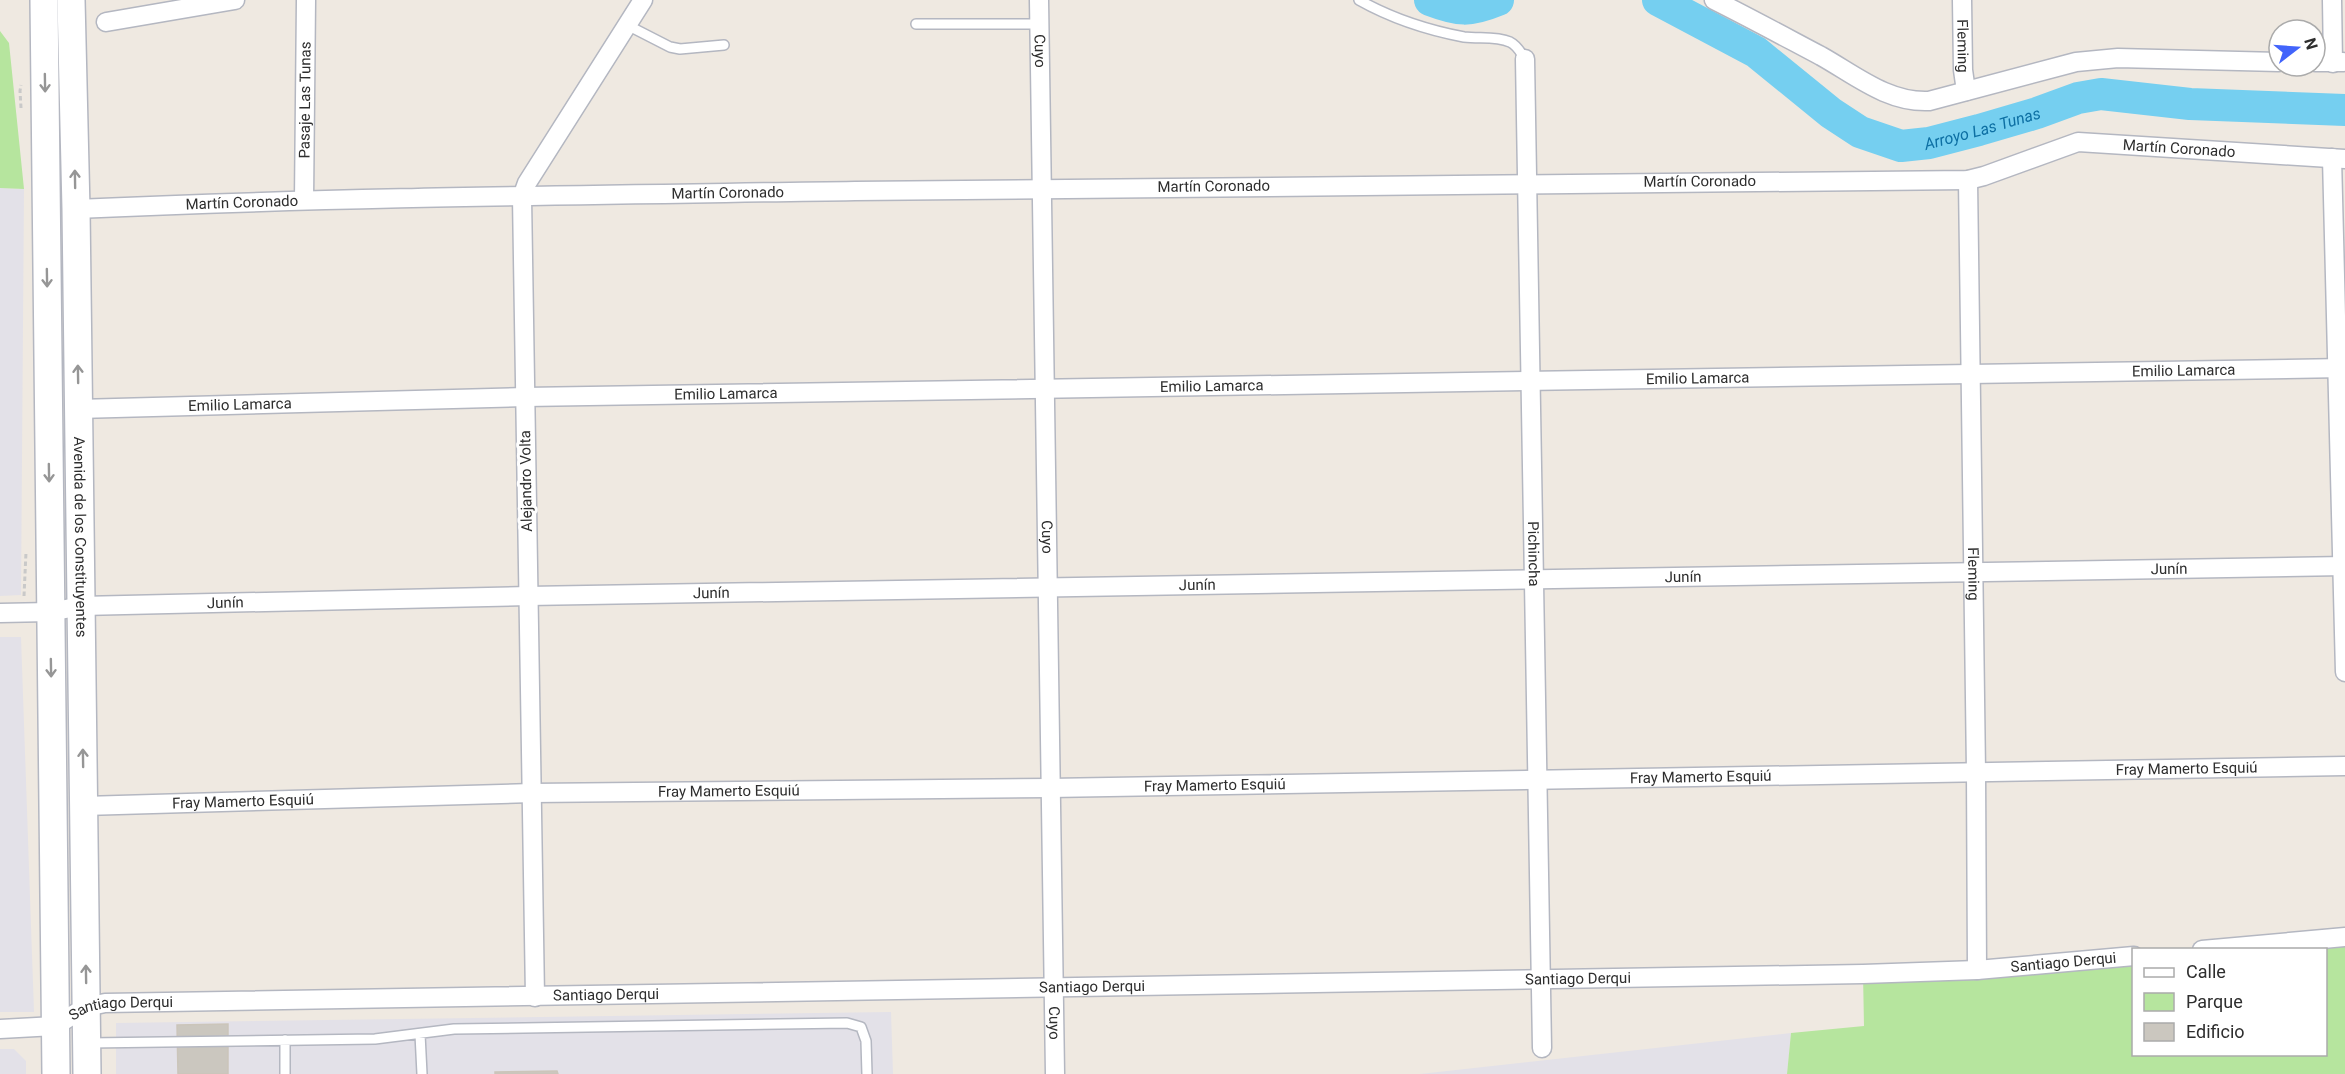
<svg xmlns="http://www.w3.org/2000/svg" width="2345" height="1074" font-family="Roboto,sans-serif">
  <style>
    .industrial { fill: #e3e1e8 }
    .green { fill: #b6e59e }
    .lines { fill: none; stroke-linecap: round; stroke-linejoin: round }
    .river { stroke: #75cff0; stroke-width: 32 }
    .building { fill: #cbc7bf; stroke: #cbc5ba; stroke-width: 1.5 }
    .lane-casing { stroke: #b4b7c1; stroke-width: 12 }
    .street-casing { stroke: #b4b7c1; stroke-width: 21 }
    .secondary-casing { stroke: #b4b7c1; stroke-width: 30 }
    .path { stroke: #c9c9c9; stroke-width: 3; stroke-dasharray: 4.5 3; stroke-linecap: butt }
    .lane { stroke: #fff; stroke-width: 9 }
    .street { stroke: #fff; stroke-width: 18 }
    .secondary { stroke: #fff; stroke-width: 27 }
    .oneway { stroke: #969696 }
    .labels { text-anchor: middle; stroke-width: 6; stroke-linejoin: round; paint-order: stroke }
    .street-label { font-size: 15px; fill: #2e2e2e; stroke: #fff }
    .water-label { font-size: 16px; font-style: italic; fill: #0d6fa3; stroke: #fff }
  </style>
  <rect width="100%" height="100%" fill="#efe9e1"/>
  <path class="industrial" d="M0,188L24,189L21,595L0,596Z
    M0,637H21L34,1012H0Z
    M891,1012L893,1074H116V1023Z
    M1791,1033L1787,1074H1420Z
    M0,1049H14L26,1061V1074H0Z"/>
  <path class="green" d="M0,31L9,43L24,189L0,188Z
    M2345,937V1074H1787L1791,1033L1864,1026L1863,974L2133,953L2134,1054H2326V950L2180,949Z"/>
  <g class="lines">
    <g class="river">
      <path d="M1430,0C1459,11 1469,12 1498,0"/>
      <path id="s1" d="M1658,0L1756,52L1831,113L1860,132L1901,146L1929,143L1979,130L2037,113L2078,98L2101,94L2190,104L2345,110"/>
    </g>
  </g>
  <path class="building" d="M228,1024V1074H178L177,1025Z
    M557,1071L558,1074H495V1072Z"/>
  <g class="lines">
    <defs>
      <path id="lane" d="M1359,0C1391,18 1427,30 1464,37C1479,39 1496,36 1510,42C1518,46 1520,52 1525,59
        M916,24H1039
        M627,25L670,47L680,49L724,45
        M420,1034L422,1074
        M89,1043L375,1039L454,1029L847,1023L861,1027L866,1041L867,1074
        M285,1074V1040"/>
      <g id="street">
        <path id="s2" d="M1039,0L1055,1074"/>
        <path d="M1714,0C1750,18 1785,37 1821,56C1855,75 1888,103 1929,101L2076,62L2118,58L2279,62"/>
        <path id="s3" d="M1962,0L1963,70L1966,91"/>
        <path d="M2332,0L2333,63"/>
        <path d="M106,22L235,0"/>
        <path id="s4" d="M1525,59L1542,1048"/>
        <path d="M2315,62H2343"/>
        <path d="M2332,158L2345,672"/>
        <path id="s5" d="M1968,180L1976,772L1977,970"/>
        <path id="s6" d="M304,200L306,0"/>
        <path id="s7" d="M76,209C335,197 595,195 855,191C1226,186 1597,181 1968,180L1984,176L2078,142L2345,159"/>
        <path id="s8" d="M78,409L525,397L2345,368"/>
        <path id="s9" d="M0,613L50,612L81,606L528,596L2345,566"/>
        <path id="s10" d="M84,806L532,793L1050,788L2345,766"/>
        <path d="M2202,950L2345,937"/>
        <path d="M535,997L522,197L527,183L643,0"/>
        <path id="s11" d="M0,1029L55,1026L86,1007L105,1003L1863,974L1977,970L2134,956"/>
      </g>
      <g id="secondary">
        <path d="M44,0L56,1074"/>
        <path id="s12" d="M71,0L76,209L87,1074"/>
      </g>
    </defs>
    <use href="#lane" class="lane-casing"/>
    <use href="#street" class="street-casing"/>
    <use href="#secondary" class="secondary-casing"/>
    <path class="path" d="M21,108L20,91L21,85
      M24,596L26,552"/>
    <use href="#lane" class="lane"/>
    <use href="#street" class="street"/>
    <use href="#secondary" class="secondary"/>
  </g>
  <defs><path id="oneway-shaft" d="M-6 0H5M1.5-3L5.5 0L1.5 3" fill="none" stroke-width="1.6" stroke-linecap="round" stroke-linejoin="round" transform="scale(1.5)"/></defs>
  <g class="oneway">
    <use href="#oneway-shaft" transform="translate(45 83) rotate(89)"/>
    <use href="#oneway-shaft" transform="translate(75 179) rotate(-91)"/>
    <use href="#oneway-shaft" transform="translate(47 278) rotate(89)"/>
    <use href="#oneway-shaft" transform="translate(78 374) rotate(-91)"/>
    <use href="#oneway-shaft" transform="translate(49 473) rotate(89)"/>
    <use href="#oneway-shaft" transform="translate(51 668) rotate(89)"/>
    <use href="#oneway-shaft" transform="translate(83 758) rotate(-91)"/>
    <use href="#oneway-shaft" transform="translate(86 974) rotate(-91)"/>
  </g>
  <g class="labels">
    <g class="street-label">
      <text dy="5" stroke="none"><textPath href="#s3" startOffset="46">Fleming</textPath></text>
      <text dy="5" stroke="none"><textPath href="#s2" startOffset="51">Cuyo</textPath></text>
      <text dy="5" stroke="none"><textPath href="#s6" startOffset="100">Pasaje Las Tunas</textPath></text>
      <text dy="5" stroke="none"><textPath href="#s7" startOffset="2110">Martín Coronado</textPath></text>
      <text dy="5" stroke="none"><textPath href="#s7" startOffset="1624">Martín Coronado</textPath></text>
      <text dy="5" stroke="none"><textPath href="#s7" startOffset="1138">Martín Coronado</textPath></text>
      <text dy="5" stroke="none"><textPath href="#s7" startOffset="652">Martín Coronado</textPath></text>
      <text dy="5" stroke="none"><textPath href="#s7" startOffset="166">Martín Coronado</textPath></text>
      <text dy="5" stroke="none"><textPath href="#s8" startOffset="2106">Emilio Lamarca</textPath></text>
      <text dy="5" stroke="none"><textPath href="#s8" startOffset="1620">Emilio Lamarca</textPath></text>
      <text dy="5" stroke="none"><textPath href="#s8" startOffset="1134">Emilio Lamarca</textPath></text>
      <text dy="5" stroke="none"><textPath href="#s8" startOffset="648">Emilio Lamarca</textPath></text>
      <text dy="5" stroke="none"><textPath href="#s8" startOffset="162">Emilio Lamarca</textPath></text>
      <text transform="translate(526 481) rotate(-91)" y="5">Alejandro Volta</text>
      <text dy="5" stroke="none"><textPath href="#s12" startOffset="537">Avenida de los Constituyentes</textPath></text>
      <text dy="5" stroke="none"><textPath href="#s2" startOffset="537">Cuyo</textPath></text>
      <text dy="5" stroke="none"><textPath href="#s4" startOffset="495">Pichincha</textPath></text>
      <text dy="5" stroke="none"><textPath href="#s9" startOffset="2170">Junín</textPath></text>
      <text dy="5" stroke="none"><textPath href="#s5" startOffset="394">Fleming</textPath></text>
      <text dy="5" stroke="none"><textPath href="#s9" startOffset="1684">Junín</textPath></text>
      <text dy="5" stroke="none"><textPath href="#s9" startOffset="1198">Junín</textPath></text>
      <text dy="5" stroke="none"><textPath href="#s9" startOffset="712">Junín</textPath></text>
      <text dy="5" stroke="none"><textPath href="#s9" startOffset="226">Junín</textPath></text>
      <text dy="5" stroke="none"><textPath href="#s10" startOffset="2103">Fray Mamerto Esquiú</textPath></text>
      <text dy="5" stroke="none"><textPath href="#s10" startOffset="1617">Fray Mamerto Esquiú</textPath></text>
      <text dy="5" stroke="none"><textPath href="#s10" startOffset="1131">Fray Mamerto Esquiú</textPath></text>
      <text dy="5" stroke="none"><textPath href="#s10" startOffset="645">Fray Mamerto Esquiú</textPath></text>
      <text dy="5" stroke="none"><textPath href="#s10" startOffset="159">Fray Mamerto Esquiú</textPath></text>
      <text dy="5" stroke="none"><textPath href="#s11" startOffset="2070">Santiago Derqui</textPath></text>
      <text dy="5" stroke="none"><textPath href="#s11" startOffset="1584">Santiago Derqui</textPath></text>
      <text dy="5" stroke="none"><textPath href="#s11" startOffset="1098">Santiago Derqui</textPath></text>
      <text dy="5" stroke="none"><textPath href="#s11" startOffset="612">Santiago Derqui</textPath></text>
      <text dy="5" stroke="none"><textPath href="#s11" startOffset="126">Santiago Derqui</textPath></text>
      <text dy="5" stroke="none"><textPath href="#s2" startOffset="1023">Cuyo</textPath></text>
    </g>
    <g class="water-label">
      <text dy="6" stroke="none"><textPath href="#s1" startOffset="369">Arroyo Las Tunas</textPath></text>
    </g>
  </g>
  <rect x="2132" y="948" width="195" height="108" fill="#ffffff" stroke="#ababab" stroke-width="1.5"/>
  <rect x="2144" y="968" width="30" height="9" fill="#ffffff" stroke="#ababab" stroke-width="1.5"/>
  <text x="2186" y="978" font-size="18" fill="#2e2e2e">Calle</text>
  <rect x="2144" y="993" width="30" height="18" fill="#b6e59e" stroke="#ababab" stroke-width="1.5"/>
  <text x="2186" y="1008" font-size="18" fill="#2e2e2e">Parque</text>
  <rect x="2144" y="1023" width="30" height="18" fill="#cbc7bf" stroke="#ababab" stroke-width="1.5"/>
  <text x="2186" y="1038" font-size="18" fill="#2e2e2e">Edificio</text>
  <g transform="translate(2297 48) rotate(73)"><circle r="28" fill="#ffffff" stroke="#ababab" stroke-width="1.5"/>
  <path d="M0-4.5L10 22L0 15L-10 22Z" fill="#4264fb"/>
  <text y="-9" font-size="16" font-weight="bold" text-anchor="middle" fill="#2e2e2e">N</text>
  </g>
</svg>
